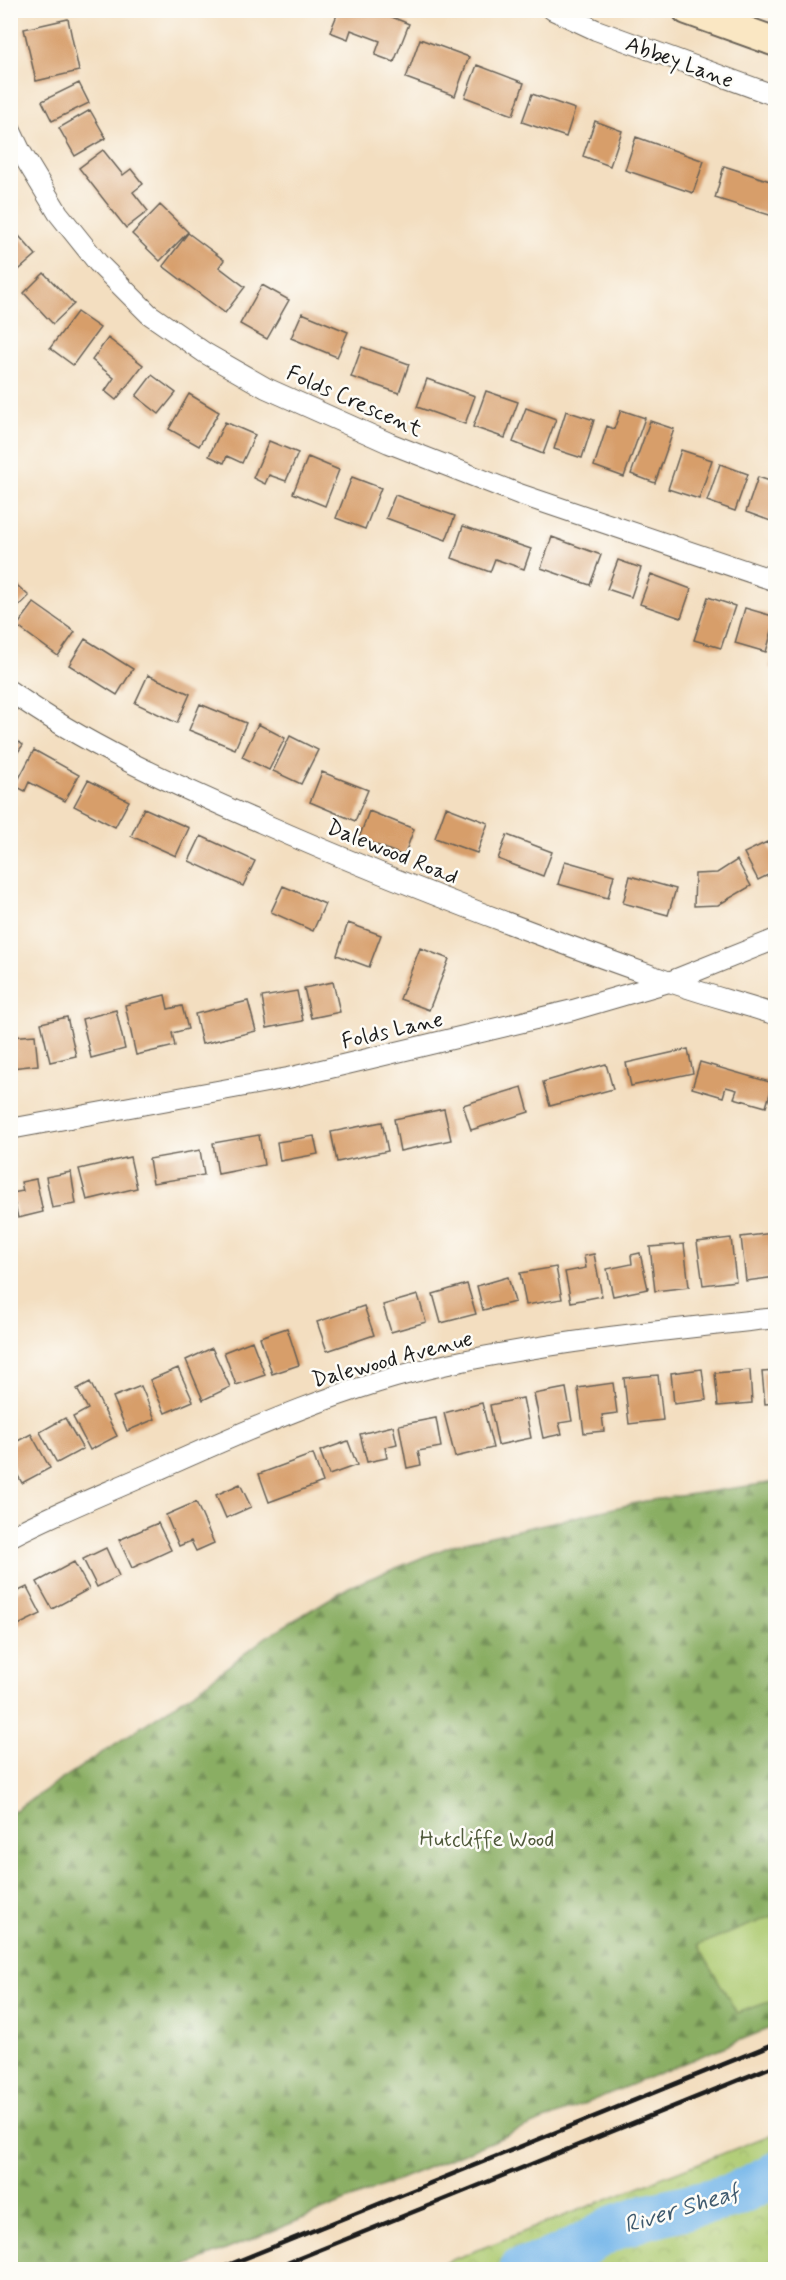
<svg xmlns="http://www.w3.org/2000/svg" width="786" height="2280" font-family="Mynerve,sans-serif">
  <style>
    .forest { fill: url(#forest-firs); stroke: #536540; stroke-width: 1.5 }
    .park { fill: url(#park-crowns); stroke: #647346; stroke-width: 1.5 }
    .pitch { fill: #adca71; stroke: #647346; stroke-width: 1.5 }
    .lines { fill: none; stroke-linecap: round; stroke-linejoin: round }
    .river { stroke: #74b6e9; stroke-width: 45 }
    .building { fill: #d79e6a }
    .street-casing { stroke: #676055; stroke-width: 22 }
    .secondary-casing { stroke: #676055; stroke-width: 32 }
    .street { stroke: #fff; stroke-width: 20 }
    .secondary { stroke: #fae7c3; stroke-width: 28 }
    .rail { stroke: #1c1c1c; stroke-width: 4.5 }
    .labels { text-anchor: middle; stroke-width: 5; stroke-linejoin: round; paint-order: stroke }
    .street-label { font-size: 22px; fill: #1c1c1c; stroke: #fdfcf7 }
    .park-label { font-size: 22px; fill: #4f593a; stroke: #fdfcf7 }
    .water-label { font-size: 24px; font-style: italic; fill: #3f5a6e; stroke: #fdfcf7 }
  </style>
  <defs>
    <pattern id="forest-firs" width="22" height="20" patternUnits="userSpaceOnUse" patternTransform="scale(1.5)"><rect width="22" height="20" fill="#8aae63"/><path d="M5 1l3.5 6h-7zM16 11l3.5 6h-7z" fill="#708d51"/></pattern>
    <pattern id="park-crowns" width="20" height="18" patternUnits="userSpaceOnUse" patternTransform="scale(1.5)"><rect width="20" height="18" fill="#adca71"/><path d="M2 6a3 3 0 1 1 6 0M12 15a3 3 0 1 1 6 0" fill="none" stroke="#94ad61"/></pattern>
  </defs>
  <rect width="100%" height="100%" fill="#fdfcf7"/>
  <filter id="ink" filterUnits="userSpaceOnUse"><feTurbulence type="fractalNoise" baseFrequency=".0167" numOctaves="2"/><feDisplacementMap in="SourceGraphic" scale="12" xChannelSelector="R" yChannelSelector="G"/><feConvolveMatrix kernelMatrix="1 2 1 2 8 2 1 2 1" color-interpolation-filters="sRGB"/></filter>
  <filter id="wash" filterUnits="userSpaceOnUse"><feTurbulence type="fractalNoise" baseFrequency=".008" numOctaves="4" result="noise"/><feDisplacementMap in="SourceGraphic" scale="24" xChannelSelector="R" yChannelSelector="G"/><feGaussianBlur stdDeviation="1.35" result="paint"/><feColorMatrix in="noise" values="0 0 0 0 0 0 0 0 0 0 0 0 0 0 0 0 0 1.4 0 .05"/><feComposite in="paint" operator="in"/></filter>
  <g filter="url(#wash)">
    <rect width="100%" height="100%" fill="#f3dec0"/>
    <path class="forest" d="M775,1482V2026L179,2269L11,2270V1813L197,1690L266,1637L349,1587L456,1544L645,1501Z"/>
    <path class="park" d="M775,2133V2269H429Z"/>
    <path class="pitch" d="M775,1915V2000L737,2013L698,1945Z"/>
    <g class="lines">
      <path class="river" d="M521,2270L563,2256L611,2229L647,2216L732,2196L776,2174"/>
    </g>
    <g id="blocks">
      <path class="building" d="M339,10H375L409,24L394,62L375,55L380,41L351,30L348,39L330,32Z
        M68,19L79,71L36,81L24,29Z
        M420,39L469,57L455,96L406,78Z
        M477,65L524,83L513,115L465,97Z
        M79,83L89,103L52,121L42,101Z
        M532,94L575,109L566,137L522,122Z
        M90,110L106,138L75,156L59,128Z
        M595,121L622,131L610,166L583,156Z
        M636,137L704,161L693,193L625,170Z
        M103,150L123,175L131,169L143,184L133,192L148,211L126,228L79,168Z
        M724,166L776,183V217L715,198Z
        M160,205L188,232L160,261L132,234Z
        M10,226L36,255L13,275L10,272Z
        M188,233L224,260L219,267L245,287L225,313L163,266Z
        M44,273L74,304L53,324L24,293Z
        M262,285L289,300L267,339L240,324Z
        M77,312L100,328L73,365L50,348Z
        M302,313L348,332L337,357L291,338Z
        M108,338L143,365L116,400L105,391L114,378L92,360Z
        M362,347L409,364L399,393L351,377Z
        M152,375L176,393L159,414L136,396Z
        M427,379L475,396L465,424L417,407Z
        M486,391L518,402L505,438L473,427Z
        M189,394L219,412L199,446L169,429Z
        M526,408L556,419L543,454L513,442Z
        M621,410L645,418L624,477L594,466L607,426L614,429Z
        M566,411L594,420L582,458L554,449Z
        M650,421L674,429L655,483L631,474Z
        M225,422L255,435L242,463L227,456L224,463L209,456Z
        M269,441L298,453L286,481L269,475L265,484L253,478Z
        M681,450L712,460L699,499L668,489Z
        M308,457L339,470L325,506L293,493Z
        M720,464L748,474L735,511L707,501Z
        M352,477L381,488L365,529L336,518Z
        M758,477L776,483V523L746,512Z
        M395,495L455,516L446,540L386,518Z
        M463,526L531,549L524,569L495,559L490,572L452,558Z
        M552,537L601,555L590,585L541,568Z
        M618,560L641,568L631,597L607,589Z
        M651,574L691,589L681,618L640,604Z
        M10,579L29,596L10,615Z
        M708,597L735,606L721,648L694,640Z
        M34,603L75,632L58,656L17,626Z
        M745,608L776,617L766,652L735,643Z
        M85,639L133,669L117,695L69,665Z
        M776,647V669L769,668Z
        M148,675L190,694L177,723L135,703Z
        M200,704L246,723L235,749L189,730Z
        M258,724L285,738L269,770L242,757Z
        M10,736L23,745L10,763Z
        M290,736L318,750L301,784L273,771Z
        M34,750L79,775L65,801L29,782L25,791L15,786Z
        M322,772L368,790L355,821L310,802Z
        M88,780L129,801L115,827L74,806Z
        M446,807L488,823L477,853L435,838Z
        M144,808L189,828L176,856L131,836Z
        M369,811L414,829L404,856L359,838Z
        M507,835L552,852L543,876L498,859Z
        M201,836L255,861L243,886L189,861Z
        M767,842L776,858V871L758,880L744,853Z
        M737,860L751,886L718,905L694,906L695,874L717,873Z
        M565,861L614,875L608,898L558,884Z
        M630,876L676,889L668,915L623,903Z
        M283,886L325,904L313,931L271,912Z
        M348,923L381,935L369,967L337,955Z
        M420,948L449,959L429,1010L400,999Z
        M333,982L340,1012L311,1018L304,988Z
        M297,991L303,1021L267,1028L262,997Z
        M165,995L168,1009L182,1006L188,1029L172,1033L175,1046L136,1055L125,1005Z
        M248,1001L256,1031L202,1044L195,1014Z
        M116,1010L125,1049L91,1058L82,1019Z
        M67,1017L76,1056L50,1062L41,1023Z
        M35,1035L38,1065L11,1068L10,1037Z
        M688,1049L693,1073L631,1086L626,1063Z
        M700,1062L773,1083L766,1107L734,1098L737,1090L726,1087L723,1097L692,1088Z
        M606,1064L613,1089L550,1106L543,1082Z
        M522,1087L529,1112L471,1130L463,1105Z
        M444,1109L451,1140L400,1151L394,1119Z
        M382,1122L388,1151L337,1162L331,1132Z
        M259,1135L264,1165L218,1174L213,1143Z
        M314,1136L318,1154L280,1161L277,1142Z
        M200,1150L204,1175L153,1183L149,1159Z
        M130,1157L137,1188L87,1200L79,1169Z
        M71,1172L76,1204L52,1208L46,1177Z
        M36,1179L43,1212L18,1218L12,1193L23,1191L21,1182Z
        M773,1233L776,1277L746,1281L741,1237Z
        M731,1238L736,1281L703,1285L697,1242Z
        M684,1244L689,1287L655,1291L650,1247Z
        M640,1253L648,1289L613,1296L607,1269L632,1264L631,1255Z
        M594,1254L602,1296L571,1302L565,1272L586,1268L584,1256Z
        M556,1267L562,1299L526,1305L520,1273Z
        M508,1277L515,1302L483,1310L477,1286Z
        M467,1284L476,1314L441,1323L433,1294Z
        M418,1295L426,1322L391,1332L383,1305Z
        M364,1306L374,1335L327,1351L317,1322Z
        M287,1328L299,1365L272,1374L260,1337Z
        M252,1341L265,1375L236,1385L224,1352Z
        M212,1348L230,1387L203,1400L186,1360Z
        M178,1368L193,1401L165,1413L150,1380Z
        M702,1369L706,1400L674,1404L671,1373Z
        M750,1370L752,1403L718,1406L715,1373Z
        M776,1371V1403L765,1404L762,1372Z
        M658,1375L663,1420L629,1424L624,1378Z
        M90,1382L117,1436L90,1450L73,1417L88,1409L77,1389Z
        M613,1383L617,1413L602,1415L604,1431L584,1433L578,1388Z
        M141,1386L155,1419L127,1431L113,1397Z
        M566,1388L572,1421L559,1423L562,1434L543,1438L534,1394Z
        M523,1398L531,1438L498,1445L490,1405Z
        M482,1403L493,1448L455,1457L444,1413Z
        M65,1418L83,1449L57,1463L40,1432Z
        M436,1418L441,1447L418,1451L421,1465L407,1468L399,1425Z
        M393,1426L397,1444L385,1447L387,1458L367,1462L360,1434Z
        M31,1434L50,1468L22,1483L10,1461V1445Z
        M348,1441L357,1465L329,1475L320,1451Z
        M313,1454L323,1482L269,1502L259,1474Z
        M240,1484L251,1507L226,1518L216,1495Z
        M196,1502L214,1543L196,1551L191,1541L179,1546L166,1515Z
        M158,1523L171,1550L132,1568L119,1540Z
        M106,1548L119,1576L97,1587L83,1559Z
        M74,1562L89,1589L52,1609L37,1582Z
        M27,1587L41,1614L10,1629V1595Z"/>
    </g>
  </g>
  <g filter="url(#ink)">
    <use href="#blocks" fill-opacity="0" stroke="#676055" stroke-width="1.5"/>
    <g class="lines">
      <defs>
        <path id="street" d="M553,10L596,30L776,96
          M10,129L21,152L58,213L98,263L149,314L205,353L266,388L389,443L519,494L776,581
          M10,691C88,747 176,785 262,823C395,882 531,933 667,981C703,994 740,1003 776,1015
          M10,1129L288,1078L573,1010L669,982L776,939
          M10,1537C55,1513 104,1494 151,1473C247,1430 344,1386 448,1364C556,1341 666,1330 776,1318"/>
        <path id="secondary" d="M687,10L776,42"/>
      </defs>
      <use href="#street" class="street-casing"/>
      <use href="#secondary" class="secondary-casing"/>
      <use href="#street" class="street"/>
      <use href="#secondary" class="secondary"/>
      <path class="rail" d="M216,2270L776,2043
        M270,2270L776,2065"/>
    </g>
  </g>
  <g class="labels">
    <g class="street-label">
      <text transform="translate(680 61) rotate(20)" y="8">Abbey Lane</text>
      <text transform="translate(355 400) rotate(24)" y="8">Folds Crescent</text>
      <text transform="translate(393 851) rotate(22)" y="8">Dalewood Road</text>
      <text transform="translate(392 1029) rotate(-13)" y="8">Folds Lane</text>
      <text transform="translate(392 1358) rotate(-15)" y="8">Dalewood Avenue</text>
    </g>
    <g class="park-label">
      <text x="487" y="1846">Hutcliffe Wood</text>
    </g>
    <g class="water-label">
      <text transform="translate(681 2208) rotate(-17)" y="8">River Sheaf</text>
    </g>
  </g>
  <rect width="786" height="2280" fill="none" stroke="#fdfcf7" stroke-width="36"/>
</svg>
